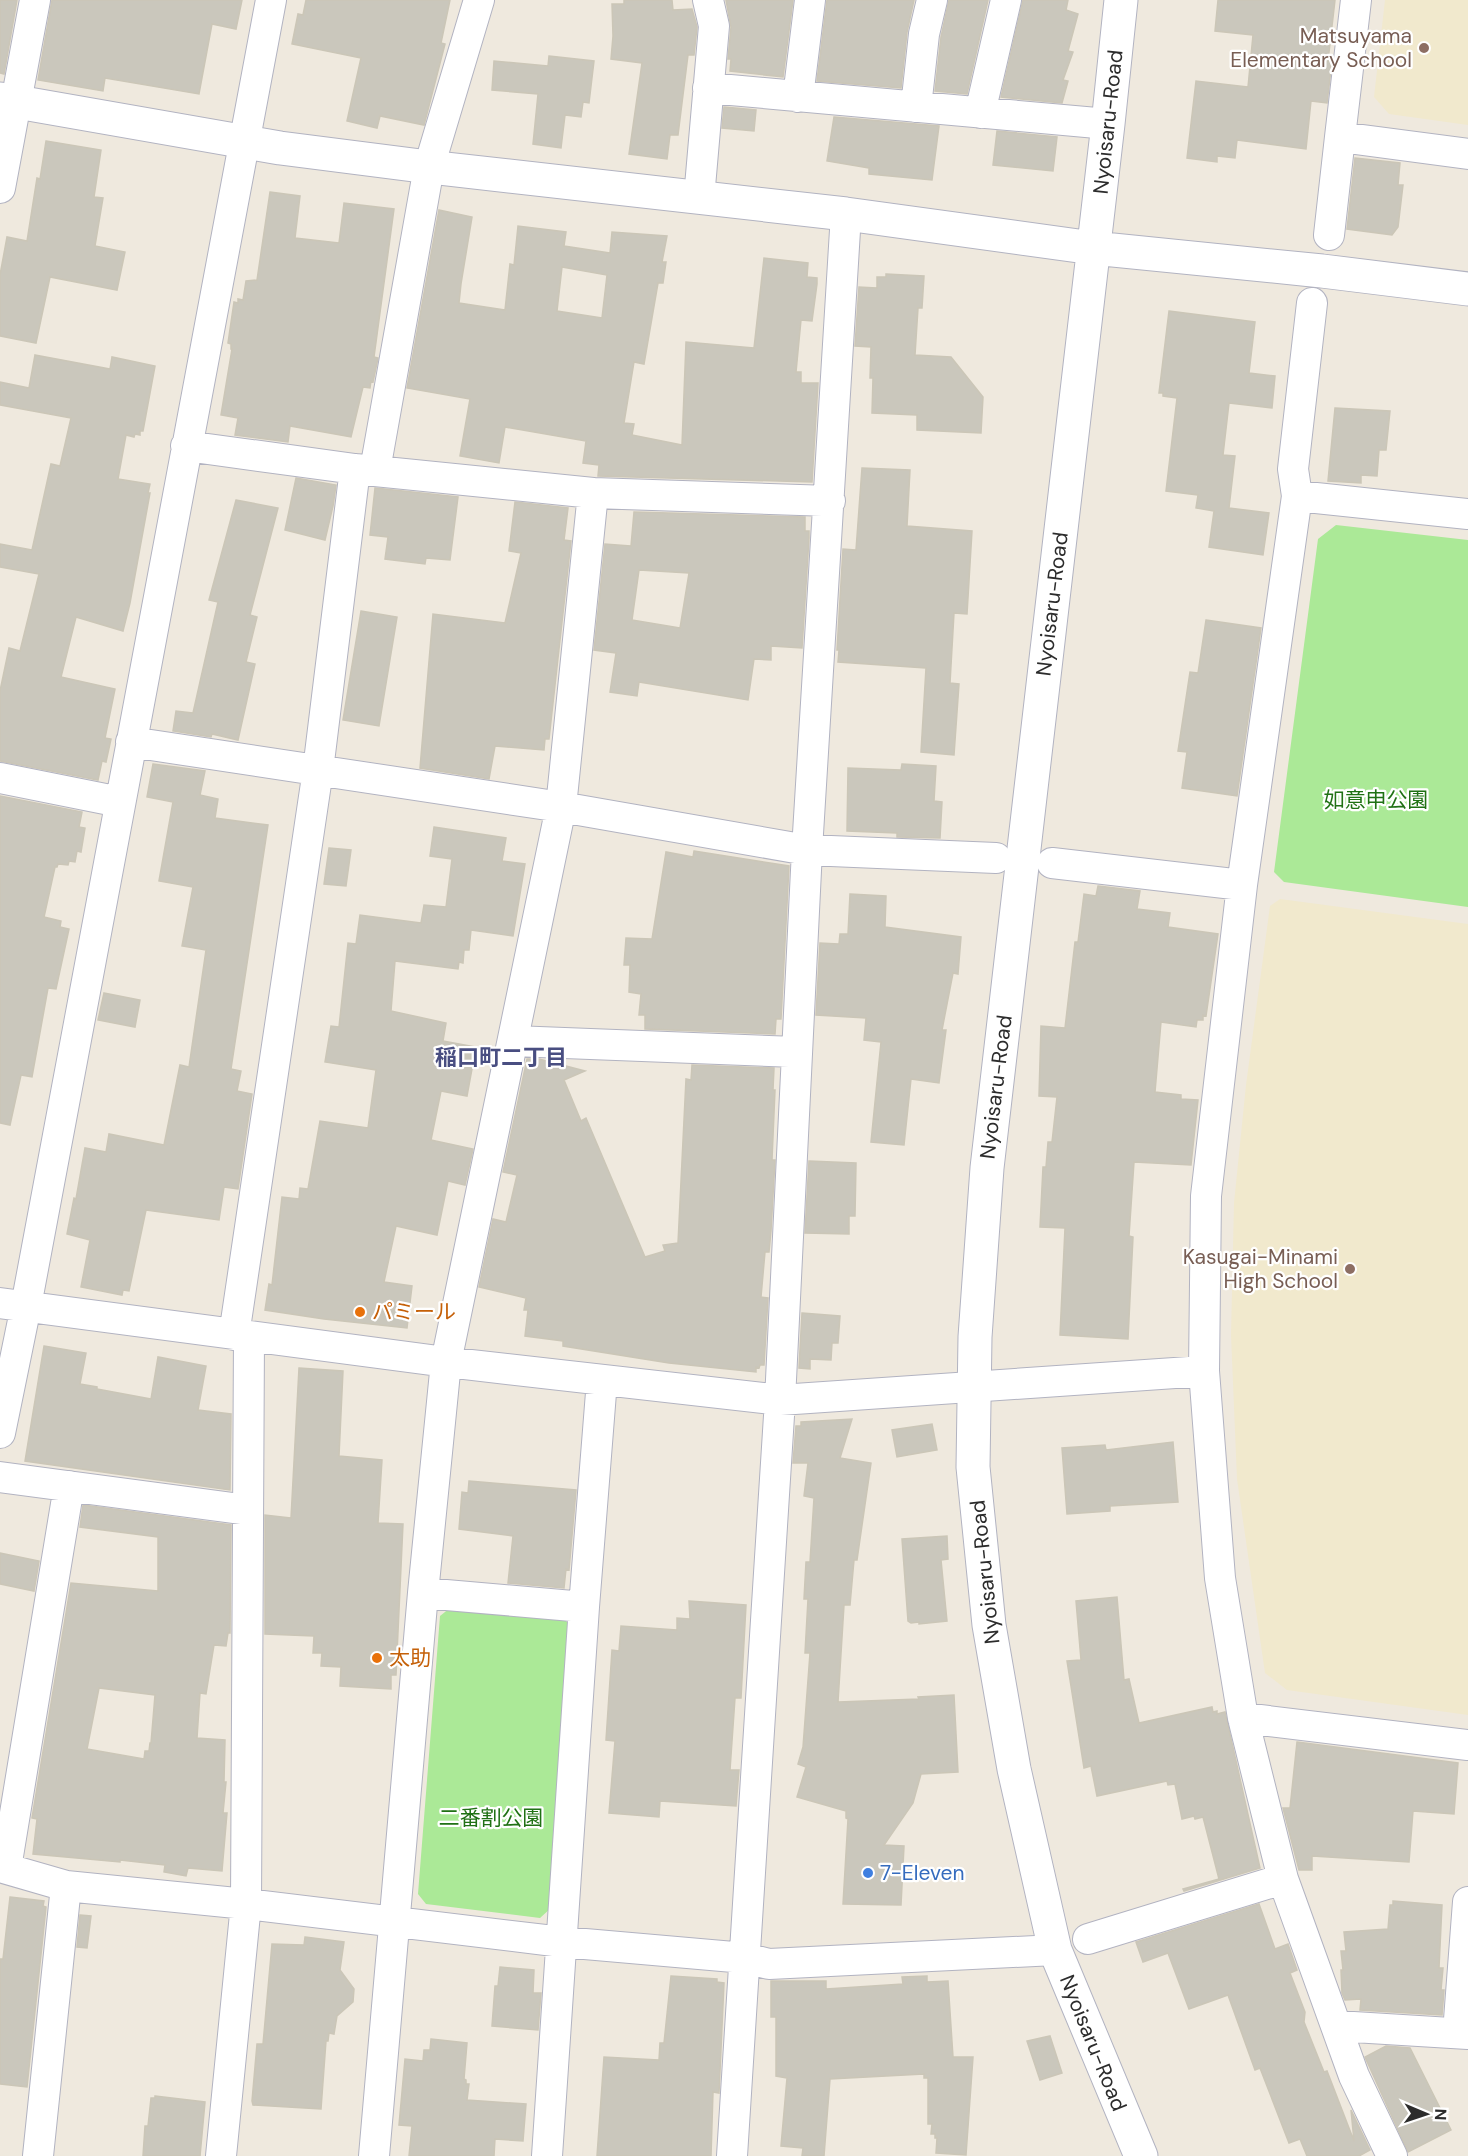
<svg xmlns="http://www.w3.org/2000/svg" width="1468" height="2156" font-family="'DM Sans','Noto Sans JP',sans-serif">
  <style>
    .education { fill: #f1e9cd }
    .green { fill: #abe997 }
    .building { fill: #cac7bc; stroke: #cbc6b7; stroke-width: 1.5; fill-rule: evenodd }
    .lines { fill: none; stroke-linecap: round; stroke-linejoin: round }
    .street-casing { stroke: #b2b3c1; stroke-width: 32 }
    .secondary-casing { stroke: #b2b3c1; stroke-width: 35 }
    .street { stroke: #fff; stroke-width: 30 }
    .secondary { stroke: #fff; stroke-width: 33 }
    .education-dot { fill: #8d6e63; stroke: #fff; stroke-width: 2 }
    .food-dot { fill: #e8710a; stroke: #fff; stroke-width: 2 }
    .shop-dot { fill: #3f7fe0; stroke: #fff; stroke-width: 2 }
    .labels { text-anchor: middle; stroke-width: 4.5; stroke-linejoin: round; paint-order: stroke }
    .education-label { font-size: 21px; fill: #785e54; stroke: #fff; text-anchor: end }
    .street-label { font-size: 21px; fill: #2c2c2c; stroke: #fff }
    .park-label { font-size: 21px; fill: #207115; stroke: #fff }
    .food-label { font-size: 21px; fill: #c56008; stroke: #fff; text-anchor: start }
    .shop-label { font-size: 21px; fill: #366cbe; stroke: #fff; text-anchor: start }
    .neighbourhood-label { font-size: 22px; font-weight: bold; fill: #494e81; stroke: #fff }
  </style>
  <rect width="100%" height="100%" fill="#efe9de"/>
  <path class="education" d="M1385,0H1468V125L1389,114L1374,97Z
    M1280,899L1468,924V1715L1287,1690L1265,1673L1237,1479L1231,1335L1234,1203L1246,1085L1270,906Z"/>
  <path class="green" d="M1336,525L1468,540V907L1284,882L1274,872L1318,539Z
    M450,1608L562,1617L571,1626L551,1908L540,1918L426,1904L418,1894L440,1616Z"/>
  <path class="building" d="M0,0H17L4,74L0,73Z
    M52,0H242L236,29L212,24L199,94L105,78L103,91L38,80Z
    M306,0H450L441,43L445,44L424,125L380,116L377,128L347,121L361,58L292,44L298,14L303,15Z
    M624,0H672L673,10L692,9L697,27L694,55H688L678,135H670L667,159L629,154L642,63L611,59L613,36L612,4H624Z
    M726,0H793L783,77L730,71L731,59H728L731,27Z
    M827,0H914L907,32L901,88L817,81Z
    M949,0H988L967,94L935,91L941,37Z
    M1023,0H1068L1066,10L1078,14L1068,51L1073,52L1063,80L1068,81L1062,103L1001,97Z
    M1218,0H1335L1328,61H1332L1327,103L1311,101L1306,149L1237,140L1235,158L1217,156V162L1187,158L1196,81L1248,87L1253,35L1215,31Z
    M549,56L594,61L589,103L583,102L581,117L565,115L561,148L533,144L538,94L492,90L494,61L548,66Z
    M724,107L756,110L754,131L722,128Z
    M834,117L939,126L932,180L869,174V168L827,161Z
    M997,131L1057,137L1053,171L993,165Z
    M46,141L101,150L94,197L103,198L95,246L125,252L117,290L50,277L36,343L0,336V275L7,237L27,241L37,178L40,179Z
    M1355,158L1400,163L1398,185H1403L1398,227L1392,235L1347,229Z
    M270,192L300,196L295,238L339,243L344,203L394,209L374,357L378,358L373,382L371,381L370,388L363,387L351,437L290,426L288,442L235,435L238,418L221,415L232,349H231V344L228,343L234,302L238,303V299L243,300L246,281L257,280Z
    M439,210L472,217L461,284L459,303L505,310L510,264L514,265L518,226L566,232L564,246L610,253L612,232L667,236L662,262H666L663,283H658L644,364L634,362L624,423L634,424L632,435L682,445L686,342L754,348L764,258L808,263L807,277L817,278V284L812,321L801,320L796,372H801V383H818L812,482L598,476L599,465L583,463L586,441L505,427L499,463L460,456L470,399L407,388ZM562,267L607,275L602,318L557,311Z
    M886,274L924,276L922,308H918L915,355L951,357L983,397L981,433L917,430V415L872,413L873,378H870L871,347L855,346L859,287L877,288V277H886Z
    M1169,311L1255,322L1249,373L1275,376L1272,408L1229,403L1223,455L1235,456L1229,508L1269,513L1263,555L1209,547L1214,511L1196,508L1198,495L1166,491L1177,398L1163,396V393H1159Z
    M35,355L110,369L112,357L155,366L143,431H140V435L135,434L134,437L126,435L118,479L150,484L148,493H150L130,603L123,631L76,617L61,677L115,689L105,738L111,739L106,762L102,761L98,780L0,761V691L9,648L20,651L39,574L0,567V544L32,550L51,464L60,466L71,418L0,405V382L29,388Z
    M1335,408L1390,411L1386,450H1379L1377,476L1361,475V483L1328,481Z
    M862,468L910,470L907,526L972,531L967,614L954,613L950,683L959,684L954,755L921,752L926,668L838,662L839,650H837L843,549L856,550Z
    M296,478L336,485L333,506L325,540L285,530Z
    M375,488L458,497L450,560L426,558L425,564L385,559L388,537L370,535Z
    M236,500L278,508L250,615L257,617L246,662L255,664L238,740L212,734L211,737L173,731L176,711L193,713L218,602L209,600Z
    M515,502L568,508L564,540L571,541L549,739H545L544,750L495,746L489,779L420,768L433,614L505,623L521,553L509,551Z
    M634,512L805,517V531H809V538L802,648L771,646V660L754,659L748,700L639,682L637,696L610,692L616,653L594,650L605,544L631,546ZM639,570L689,573L680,628L632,620Z
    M361,611L397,617L379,726L343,720Z
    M1206,620L1261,628L1237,796L1182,788L1187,752L1178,751L1190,672L1198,673Z
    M153,764L205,771L200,795L218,799L215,818L268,825L231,1069L241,1071L237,1091L252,1094L238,1189L224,1187L219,1220L146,1210L129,1291L123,1290L122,1295L81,1287L90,1240L67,1234L74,1198L76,1199L85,1148L106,1152L109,1134L164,1145L180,1065L189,1067L206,950L182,946L193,887L159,881L173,802L147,797Z
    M902,764L936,766L934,801L942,802L940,838L897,837V833L847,831L848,768L901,770Z
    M0,796L82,812L79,827L85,828L81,852L77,851L75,862L69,861L68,865L58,864L57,867H55L44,917L61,921L60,927L69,929L56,989L48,988L32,1077L21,1075L10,1125L0,1123Z
    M434,827L506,838L502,861L525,864L513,936L471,930L469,950H464L463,963L459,962L458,969L395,961L391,1011L446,1023L443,1041L476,1047L467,1096L441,1091L431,1140L473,1149L465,1185L448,1181L437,1235L396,1226L384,1282L412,1286L407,1328L324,1319L265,1310L269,1284L272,1285L282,1197L299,1199L300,1188L308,1189L320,1121L368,1128L376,1070L325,1062L331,1026L339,1027L348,943L356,944L360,915L421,923L424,905L446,907L452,859L430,856Z
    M329,848L351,850L346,886L324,884Z
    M694,851L789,866L781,1019H776L775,1034L645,1029V1015H639L641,994L629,992L630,965H624L626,938L652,939L666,852L693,857Z
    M1098,886L1140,891L1137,909L1170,913L1168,927L1218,934L1206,1016L1203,1015V1020H1197L1196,1027L1161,1022L1155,1092L1181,1095V1099L1198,1100L1191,1165L1134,1162L1129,1236L1133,1237L1128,1339L1060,1335L1065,1228L1040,1227L1043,1167H1046L1048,1142H1052L1057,1097L1039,1096L1041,1026L1065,1028L1075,942H1078L1084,894L1096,896Z
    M850,894L886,896L885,927L961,937L958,974L953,973L942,1030H946L939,1083L911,1079L904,1145L871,1142L881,1042L864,1040L866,1018L816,1015L820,943L839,944L840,934H848Z
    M104,993L140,1000L135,1027L98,1020Z
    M527,1059H539L585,1071L564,1080L581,1121L586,1118L645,1257L665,1251L663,1245L678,1243L686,1079L691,1080L692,1065L774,1068L773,1090H775L772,1160H775L771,1231L769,1252H765L761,1297L768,1298L764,1365H760L759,1368L756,1367V1372L669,1363L563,1346V1341L525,1336L528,1310H524L526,1298L479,1287L493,1219L506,1222L517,1175L503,1172Z
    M809,1161L856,1163L855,1216H849V1234L805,1233Z
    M802,1313L840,1316L838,1343H832L831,1360L810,1359V1369L799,1368Z
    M44,1346L86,1353L80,1384L97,1387V1389L151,1399L158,1357L206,1366L198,1410L231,1414L230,1490L25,1461Z
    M299,1368L343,1371L339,1456L382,1460L378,1523L403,1524L396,1675H391V1689L340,1686L341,1667L321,1666L322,1653H313L314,1636L265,1634V1515L291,1518Z
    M852,1419L840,1458L871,1463L857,1560H854L850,1605H844L838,1702L919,1699L918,1697L954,1695L958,1772L921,1774L913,1803L884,1845L904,1846L901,1905L843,1904L848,1819L846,1818V1811L797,1797L806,1767L798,1764L803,1747L810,1653H805L808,1599H804L806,1562H810L814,1498L804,1496L808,1463H793L796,1426H801V1422Z
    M932,1424L937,1450L897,1457L892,1430Z
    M1173,1442L1178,1502L1110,1506V1511L1067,1514L1062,1448L1105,1445L1106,1450Z
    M469,1481L576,1490L569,1570L566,1569L564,1588L508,1583L513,1536L459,1529L462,1492L468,1493Z
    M83,1505L231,1525L230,1633H228L226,1646L214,1645L206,1694L200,1693L197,1738L225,1740L224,1782H226L223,1813H227L222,1871L188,1868L186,1876L164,1872L165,1865L120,1860V1862L33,1854L37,1819L32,1818L71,1583L158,1591V1537L80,1527ZM99,1688L155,1695L151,1743H150L149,1751H145L144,1759L87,1749Z
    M947,1536L948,1559L941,1560L947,1621L919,1624V1622L911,1623L908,1621L902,1539Z
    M0,1553L39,1561L34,1591L0,1584Z
    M1117,1597L1124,1680L1129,1679L1139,1723L1212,1707L1213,1712L1217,1711V1714L1225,1712L1260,1868L1184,1891L1183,1889L1219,1879L1203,1817L1195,1819L1194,1816L1182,1819L1175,1784L1168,1785L1167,1781L1097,1796L1091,1766L1084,1768L1067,1661L1081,1660L1076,1601Z
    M689,1601L746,1605L741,1698H735L730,1770H739L736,1806L660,1801L659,1817L609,1813L615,1741L606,1740L612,1650L619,1651L621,1626L677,1630V1618L690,1619Z
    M1297,1742L1458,1763L1454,1814L1413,1811L1409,1862L1312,1856V1870H1299L1283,1808H1290Z
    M10,1897L44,1901L43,1906L46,1907L27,2087L0,2084V1959H3Z
    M1393,1901L1442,1905L1439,1968H1443L1441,1990H1444L1442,2015L1360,2010L1361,1999L1345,2000L1342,1993L1341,1970H1343L1341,1951H1346L1344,1932L1388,1929L1390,1905H1393Z
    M1259,1904L1275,1949L1288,1944L1297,1970L1290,1973L1305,2012L1304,2022L1324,2072L1327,2071L1354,2141L1351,2110L1370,2150L1359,2156H1307L1300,2139L1289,2143L1260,2068L1255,2070L1228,1995L1189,2009L1168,1953L1143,1962L1136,1942Z
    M80,1915L91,1916L87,1948L77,1947Z
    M305,1937L344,1942L340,1970L354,1989L353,2002L337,2016L334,2034L329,2033L328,2041H326L321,2109L253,2105L252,2101L257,2044H263L272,1944L304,1945Z
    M500,1967L534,1970L533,1993H541L538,2030L492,2026L495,1986H498Z
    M671,1976L717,1979V1982L724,1983L719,2093L713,2092L711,2156H597L604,2057L659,2060L660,2043H664Z
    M927,1976V1982L948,1981L953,2057H973L966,2155L936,2153L937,2138H935V2134H931L932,2124H928V2078H924V2074L830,2079L824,2156H802L803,2148L781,2146L787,2078L776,2076V2017H771V1981H826V1989L903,1984L902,1977Z
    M1050,2036L1062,2073L1040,2080L1027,2041Z
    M431,2039L467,2043L464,2079L466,2080V2084H469L467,2100L526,2104L523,2141L495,2139L494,2156H409L412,2126L399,2125L405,2059L423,2061L424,2050H430Z
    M1386,2046L1410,2048L1451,2130L1408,2152L1365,2057Z
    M155,2096L205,2102L200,2156H143L145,2126H148L151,2098H155Z"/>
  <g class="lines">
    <defs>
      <path id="street" d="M1356,0L1340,137L1468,154
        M708,88L1108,124
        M798,97L810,0
        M916,107L924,34L932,0
        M980,113L1006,0
        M0,188L35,0
        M699,198L714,26L708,0
        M1329,235L1340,137
        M1312,303L1293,469L1297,496L1242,885L1206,1196L1204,1371L1220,1578L1243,1718L1283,1879L1354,2076L1392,2156
        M186,446L355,469L593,493L830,501
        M375,470L429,167L479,0
        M1297,496L1468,514
        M131,742L561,807L807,850L996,858
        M0,778L120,802
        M1052,863L1242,885
        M513,1041L796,1052
        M0,1303L446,1362L780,1400L1204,1371
        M234,1335L318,770L355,469
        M0,1433L26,1306L271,0
        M0,1477L248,1510
        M423,1593L584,1607
        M1243,1718L1468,1745
        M0,1867L66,1886L246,1904L562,1942L745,1958L769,1964L1055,1950
        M6,1868L69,1486
        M1088,1939L1283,1879
        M1337,2026L1468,2034
        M1458,2033L1468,1902
        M38,2156L66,1886
        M221,2156L246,1904L249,1337
        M374,2156L423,1593L446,1362L561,807L593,493
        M547,2156L584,1607L602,1380
        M732,2156L780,1400L807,850L846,214"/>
      <path id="secondary" d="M1121,0L1108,124L987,1168L975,1337L973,1467L989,1625L1014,1769L1055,1950L1141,2156
        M0,99L280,148L429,167L846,214L1093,248L1322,271L1468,289"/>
    </defs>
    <use href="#street" class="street-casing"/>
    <use href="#secondary" class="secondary-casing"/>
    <use href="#street" class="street"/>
    <use href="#secondary" class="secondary"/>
  </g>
  <g class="education-dot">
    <circle cx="1424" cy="48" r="6"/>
    <circle cx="1350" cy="1269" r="6"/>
  </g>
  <g class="food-dot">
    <circle cx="360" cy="1312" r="6"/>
    <circle cx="377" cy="1658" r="6"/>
  </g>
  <circle class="shop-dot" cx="868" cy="1873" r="6"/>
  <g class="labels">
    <g class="education-label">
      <text x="1412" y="43">Matsuyama<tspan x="1412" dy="24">Elementary School</tspan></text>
      <text x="1338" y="1264">Kasugai-Minami<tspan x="1338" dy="24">High School</tspan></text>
    </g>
    <g class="street-label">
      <text transform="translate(1108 122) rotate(-84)" y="7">Nyoisaru-Road</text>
      <text transform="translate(1052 604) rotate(-83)" y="7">Nyoisaru-Road</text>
      <text transform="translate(996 1087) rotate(-83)" y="7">Nyoisaru-Road</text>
      <text transform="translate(985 1572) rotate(-96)" y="7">Nyoisaru-Road</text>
      <text transform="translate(1093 2043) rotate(68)" y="7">Nyoisaru-Road</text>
    </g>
    <g class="park-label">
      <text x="1376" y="807">如意申公園</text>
      <text x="491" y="1825">二番割公園</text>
    </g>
    <g class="food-label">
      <text x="372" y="1319">パミール</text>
      <text x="389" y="1665">太助</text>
    </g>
    <g class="shop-label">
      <text x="880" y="1880">7-Eleven</text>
    </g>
    <g class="neighbourhood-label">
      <text x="501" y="1065">稲口町二丁目</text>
    </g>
  </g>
  <g transform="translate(1426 2114) rotate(92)" stroke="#ffffff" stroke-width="4.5" paint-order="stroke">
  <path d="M0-4.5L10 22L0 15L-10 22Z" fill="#2c2c2c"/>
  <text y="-9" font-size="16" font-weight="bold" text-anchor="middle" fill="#2c2c2c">N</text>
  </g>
</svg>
